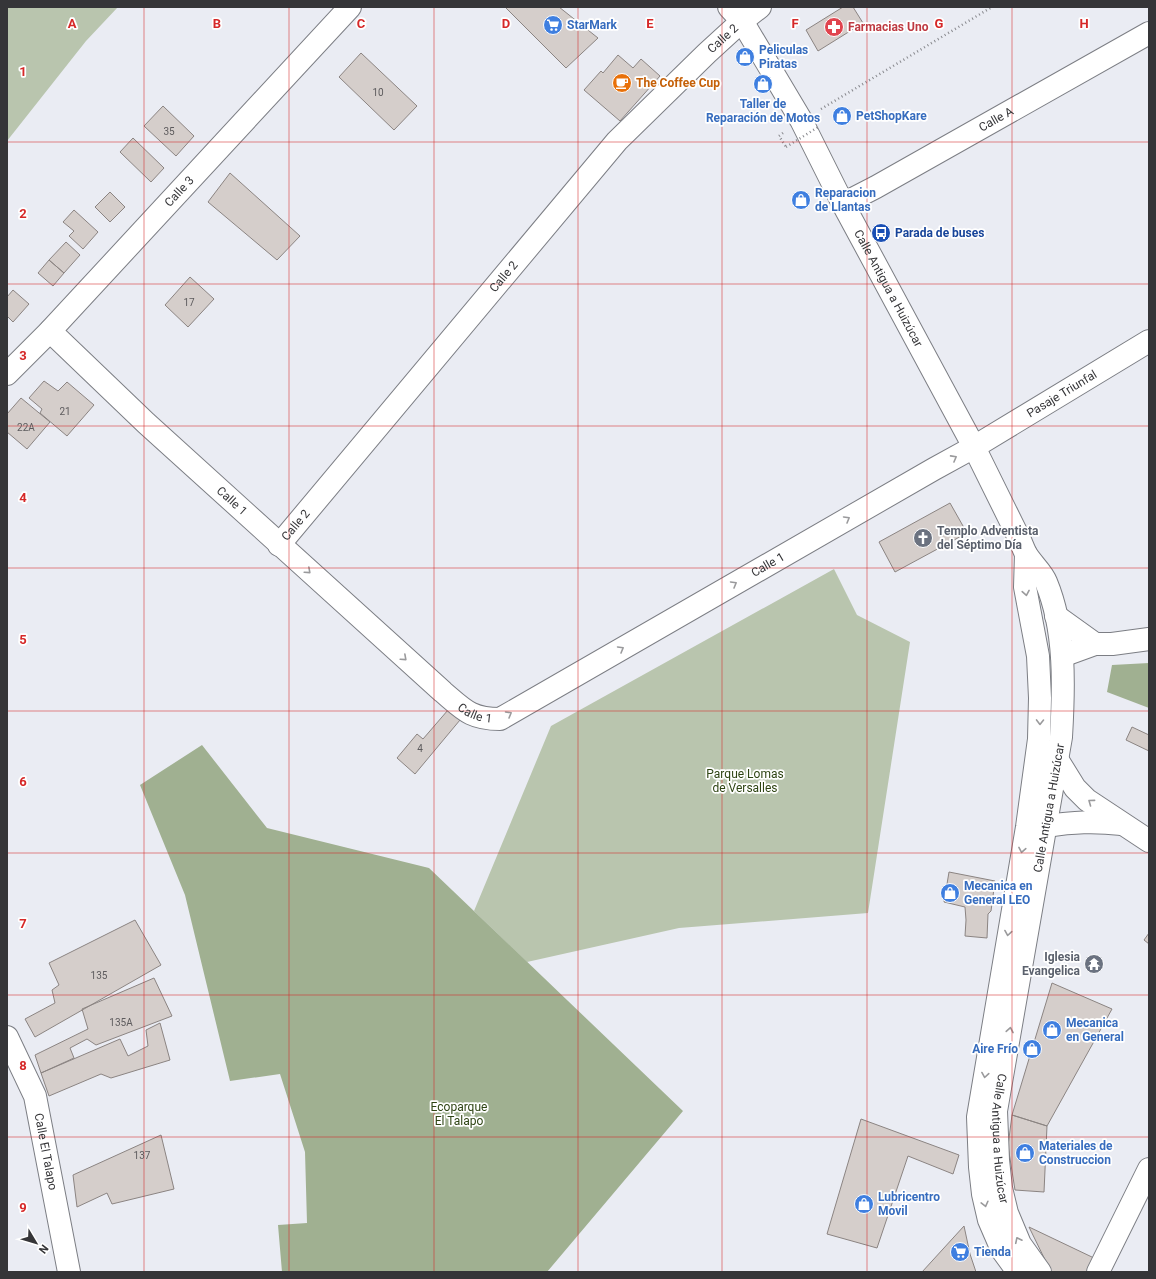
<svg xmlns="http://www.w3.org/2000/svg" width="1156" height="1279" font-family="Roboto,sans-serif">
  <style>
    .green { fill: #b9c5ae }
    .forest { fill: #a0b091 }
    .building { fill: #d5cecb; stroke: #8b8482 }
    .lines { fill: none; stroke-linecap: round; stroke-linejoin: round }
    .street-casing { stroke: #7c7e84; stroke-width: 24 }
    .secondary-casing { stroke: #7c7e84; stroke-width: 24 }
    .path { stroke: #88898e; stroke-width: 2.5; stroke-dasharray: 1 3; stroke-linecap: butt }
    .street { stroke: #fff; stroke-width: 22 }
    .secondary { stroke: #fff; stroke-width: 22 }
    .path-bridge { stroke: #88898e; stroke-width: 2.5; stroke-dasharray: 1 3; stroke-linecap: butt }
    .oneway { stroke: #9a9a9c }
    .grid { fill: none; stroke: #d62828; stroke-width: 1; stroke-opacity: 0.55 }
    .labels { text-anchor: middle; stroke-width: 3.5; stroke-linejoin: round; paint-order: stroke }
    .number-label { font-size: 10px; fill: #5d5b5d }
    .shop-label { font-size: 12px; font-weight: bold; fill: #366cbe; stroke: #fff; text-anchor: start }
    .health-label { font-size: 12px; font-weight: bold; fill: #be3a42; stroke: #fff; text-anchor: start }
    .street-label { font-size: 12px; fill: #353538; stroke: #fff }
    .food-label { font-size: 12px; font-weight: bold; fill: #c56008; stroke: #fff; text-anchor: start }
    .transit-label { font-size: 12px; font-weight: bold; fill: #164399; stroke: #fff; text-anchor: start }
    .worship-label { font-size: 12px; font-weight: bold; fill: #5b616d; stroke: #fff; text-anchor: start }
    .park-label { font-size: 12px; fill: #2e4413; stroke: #fff }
    .grid-label { font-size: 13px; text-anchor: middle; font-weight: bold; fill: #d62828; stroke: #fff; stroke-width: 3.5; stroke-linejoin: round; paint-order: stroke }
  </style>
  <rect width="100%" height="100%" fill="#eaecf3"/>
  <path class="green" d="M7,7H118L86,41L7,141Z
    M834,569L857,615L910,642L868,913L679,928L527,962L474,911L551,726Z"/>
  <path class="forest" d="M1149,663V708L1107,692L1112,665Z
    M202,745L267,828L429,868L683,1111L547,1272H282L278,1225L307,1223L305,1152L280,1074L230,1081L185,895L140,785Z"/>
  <path class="building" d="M505,7H559L598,38L566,68Z
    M843,7H853L863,23L818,51L806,30Z
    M361,53L417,106L394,130L339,77Z
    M618,55L633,68L641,59L660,76L620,121L584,90L601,71L603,73Z
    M163,106L194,136L176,156L144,126Z
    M133,138L164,168L151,182L120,152Z
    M230,173L300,236L277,260L208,202Z
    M110,192L125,207L110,222L95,207Z
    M74,210L98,232L83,249L69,236L74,231L63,222Z
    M66,242L80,255L64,273L49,260Z
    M49,260L64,273L53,286L38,273Z
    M190,277L214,299L188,327L165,305Z
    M13,290L29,304L13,322L7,316V297Z
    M44,381L58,391L67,382L94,405L67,436L40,413L42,409L29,398Z
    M21,398L50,422L27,449L7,432V414Z
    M950,503L967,533L895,572L879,542Z
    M448,710L460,720L415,774L397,758L417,734L423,739Z
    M1132,727L1149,735V751L1126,740Z
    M949,872L995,881L991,911L988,914L987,938L965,936L966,920L965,907L944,902Z
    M135,920L161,965L35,1037L25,1019L55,1003L52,990L59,985L49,963Z
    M1149,933V944L1144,940Z
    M154,978L172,1016L96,1045L87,1039L70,1048L74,1058L41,1073L35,1055L88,1029L82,1009Z
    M1052,983L1112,1009L1047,1126L1012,1115Z
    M160,1023L170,1060L111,1078L101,1074L49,1096L41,1073L120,1039L128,1056L148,1046L146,1030Z
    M1012,1115L1047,1126L1044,1192L1015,1190L1008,1146Z
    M861,1119L959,1155L953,1174L908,1156L877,1248L827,1234Z
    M161,1135L174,1189L112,1204L107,1193L77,1207L73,1175Z
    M964,1226L970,1254L976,1272H922Z
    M1029,1227L1094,1258L1087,1272H1051Z"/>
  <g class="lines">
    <defs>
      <g id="street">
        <path id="s1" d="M843,204L876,187L1149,33"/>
        <path id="s2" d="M50,331L146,423L443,692C464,710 471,719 500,719L934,469L974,447L1149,341"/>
        <path id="s3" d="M279,545L617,141L707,53L742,21L760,7"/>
        <path d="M1056,616L1095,644"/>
        <path d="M1062,656L1095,644H1112L1149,639"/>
        <path d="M1057,759L1075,788L1087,800L1149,841"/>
        <path d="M1046,826C1074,822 1093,821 1122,824"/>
        <path d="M1098,1272L1149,1169"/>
      </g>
      <g id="secondary">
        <path id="s4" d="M729,7L742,21L801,120L843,204L974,447L1020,540C1022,545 1024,550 1026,554C1032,564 1042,572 1046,582C1066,630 1064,687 1061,737L996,1111L998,1160L1001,1188L1007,1213L1020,1244L1040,1272"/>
        <path id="s5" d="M7,374L50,331L350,7"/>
        <path id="s6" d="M7,1037L35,1096L69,1272"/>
        <path d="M1018,1272L1002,1250L989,1220L983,1194L980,1167L978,1117L1027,827L1039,739L1040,698L1038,656L1025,587L1026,554"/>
      </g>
    </defs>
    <use href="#street" class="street-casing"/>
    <use href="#secondary" class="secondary-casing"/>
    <path class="path" d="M821,109L992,7
      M783,133L779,136L786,147"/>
    <use href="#street" class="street"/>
    <use href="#secondary" class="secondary"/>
    <path class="path-bridge" d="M786,147L820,126"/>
  </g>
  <defs><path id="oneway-chevron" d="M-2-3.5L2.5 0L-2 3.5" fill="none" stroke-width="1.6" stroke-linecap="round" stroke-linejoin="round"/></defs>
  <g class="oneway">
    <use href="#oneway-chevron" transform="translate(954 458) rotate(-29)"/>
    <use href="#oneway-chevron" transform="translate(847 519) rotate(-30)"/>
    <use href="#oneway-chevron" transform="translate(308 571) rotate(42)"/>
    <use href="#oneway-chevron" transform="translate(734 584) rotate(-30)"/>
    <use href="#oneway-chevron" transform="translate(1026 593) rotate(80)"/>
    <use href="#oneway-chevron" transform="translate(621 649) rotate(-30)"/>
    <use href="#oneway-chevron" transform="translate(404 658) rotate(42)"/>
    <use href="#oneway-chevron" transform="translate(509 714) rotate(-30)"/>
    <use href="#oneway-chevron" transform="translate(1040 722) rotate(91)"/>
    <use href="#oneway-chevron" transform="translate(1091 802) rotate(-144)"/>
    <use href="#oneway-chevron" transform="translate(1022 850) rotate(100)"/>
    <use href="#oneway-chevron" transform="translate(1008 933) rotate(99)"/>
    <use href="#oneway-chevron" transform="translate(1010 1030) rotate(-80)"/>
    <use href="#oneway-chevron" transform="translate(985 1075) rotate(99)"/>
    <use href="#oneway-chevron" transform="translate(985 1204) rotate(76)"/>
    <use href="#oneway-chevron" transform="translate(1018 1240) rotate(-116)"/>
  </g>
  <path class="grid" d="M144,7V1272M289,7V1272M434,7V1272M578,7V1272M722,7V1272M867,7V1272M1012,7V1272M7,142H1149M7,284H1149M7,426H1149M7,568H1149M7,711H1149M7,853H1149M7,995H1149M7,1137H1149"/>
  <defs>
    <symbol id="supermarket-disc" viewBox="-11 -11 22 22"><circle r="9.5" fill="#3f7fe0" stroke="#fff"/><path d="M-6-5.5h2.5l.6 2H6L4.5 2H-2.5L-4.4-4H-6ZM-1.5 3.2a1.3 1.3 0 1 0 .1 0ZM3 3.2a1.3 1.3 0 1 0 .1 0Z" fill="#fff"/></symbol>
    <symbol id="pharmacy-disc" viewBox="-11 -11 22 22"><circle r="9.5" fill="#e0444e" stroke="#fff"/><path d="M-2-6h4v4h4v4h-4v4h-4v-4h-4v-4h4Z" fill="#fff"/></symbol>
    <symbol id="shop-disc" viewBox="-11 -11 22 22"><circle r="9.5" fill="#3f7fe0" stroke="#fff"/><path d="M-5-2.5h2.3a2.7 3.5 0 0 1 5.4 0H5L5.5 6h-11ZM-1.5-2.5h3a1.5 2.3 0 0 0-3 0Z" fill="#fff"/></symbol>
    <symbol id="cafe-disc" viewBox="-11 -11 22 22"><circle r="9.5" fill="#e8710a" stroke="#fff"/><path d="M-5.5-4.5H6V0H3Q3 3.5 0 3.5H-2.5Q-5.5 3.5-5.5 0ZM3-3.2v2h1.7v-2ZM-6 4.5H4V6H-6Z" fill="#fff"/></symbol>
    <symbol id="bus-disc" viewBox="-11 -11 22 22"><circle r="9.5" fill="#1a4fb4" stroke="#fff"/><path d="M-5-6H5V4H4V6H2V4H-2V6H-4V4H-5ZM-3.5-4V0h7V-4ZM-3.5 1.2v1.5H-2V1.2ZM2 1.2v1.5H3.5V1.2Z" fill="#fff"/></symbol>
    <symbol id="church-disc" viewBox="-11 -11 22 22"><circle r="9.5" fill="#6b7280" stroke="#fff"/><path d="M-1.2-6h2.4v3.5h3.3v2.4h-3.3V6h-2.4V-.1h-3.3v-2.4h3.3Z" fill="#fff"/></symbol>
    <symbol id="temple-disc" viewBox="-11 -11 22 22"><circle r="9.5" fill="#6b7280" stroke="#fff"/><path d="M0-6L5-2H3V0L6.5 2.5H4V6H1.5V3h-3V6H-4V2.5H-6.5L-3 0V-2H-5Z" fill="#fff"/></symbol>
  </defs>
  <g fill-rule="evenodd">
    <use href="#supermarket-disc" x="542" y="14" width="22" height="22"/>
    <use href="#pharmacy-disc" x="823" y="16" width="22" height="22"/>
    <use href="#shop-disc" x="734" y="46" width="22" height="22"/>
    <use href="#cafe-disc" x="611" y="72" width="22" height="22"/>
    <use href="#shop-disc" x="752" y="73" width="22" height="22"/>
    <use href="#shop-disc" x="831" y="105" width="22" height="22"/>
    <use href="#shop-disc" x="790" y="189" width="22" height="22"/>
    <use href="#bus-disc" x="870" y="222" width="22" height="22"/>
    <use href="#church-disc" x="912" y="527" width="22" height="22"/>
    <use href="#shop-disc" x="939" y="882" width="22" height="22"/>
    <use href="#temple-disc" x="1083" y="953" width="22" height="22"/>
    <use href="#shop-disc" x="1041" y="1019" width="22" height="22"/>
    <use href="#shop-disc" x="1021" y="1038" width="22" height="22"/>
    <use href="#shop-disc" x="1014" y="1142" width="22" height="22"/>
    <use href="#shop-disc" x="853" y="1193" width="22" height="22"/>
    <use href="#supermarket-disc" x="949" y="1241" width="22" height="22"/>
  </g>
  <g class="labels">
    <g class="number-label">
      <text x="378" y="96">10</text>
      <text x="169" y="135">35</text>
      <text x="189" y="306">17</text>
      <text x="65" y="415">21</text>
      <text x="26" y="431">22A</text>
      <text x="420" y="752">4</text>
      <text x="99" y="979">135</text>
      <text x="121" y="1026">135A</text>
      <text x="142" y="1159">137</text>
    </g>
    <g class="shop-label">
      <text x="567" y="29">StarMark</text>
      <text x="759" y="54">Peliculas<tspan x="759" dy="14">Piratas</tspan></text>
      <text x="763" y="108" text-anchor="middle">Taller de<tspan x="763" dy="14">Reparación de Motos</tspan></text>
      <text x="856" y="120">PetShopKare</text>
      <text x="815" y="197">Reparacion<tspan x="815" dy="14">de Llantas</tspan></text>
      <text x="964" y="890">Mecanica en<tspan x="964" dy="14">General LEO</tspan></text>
      <text x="1066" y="1027">Mecanica<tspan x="1066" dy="14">en General</tspan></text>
      <text x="1018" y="1053" text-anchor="end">Aire Frío</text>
      <text x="1039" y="1150">Materiales de<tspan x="1039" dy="14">Construccion</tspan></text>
      <text x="878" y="1201">Lubricentro<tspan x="878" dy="14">Movil</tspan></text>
      <text x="974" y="1256">Tienda</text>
    </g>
    <g class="health-label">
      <text x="848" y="31">Farmacias Uno</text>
    </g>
    <g class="street-label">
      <text dy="4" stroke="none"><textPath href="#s3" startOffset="674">Calle 2</textPath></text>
      <text dy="4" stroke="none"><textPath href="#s1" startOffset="175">Calle A</textPath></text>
      <text dy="4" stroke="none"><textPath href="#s5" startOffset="251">Calle 3</textPath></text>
      <text dy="4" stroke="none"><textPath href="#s3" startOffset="350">Calle 2</textPath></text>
      <text dy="4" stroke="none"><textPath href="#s4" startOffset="324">Calle Antigua a Huizúcar</textPath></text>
      <text dy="4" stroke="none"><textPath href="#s2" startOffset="1248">Pasaje Triunfal</textPath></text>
      <text dy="4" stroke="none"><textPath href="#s2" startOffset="249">Calle 1</textPath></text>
      <text dy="4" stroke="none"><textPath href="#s3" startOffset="26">Calle 2</textPath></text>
      <text dy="4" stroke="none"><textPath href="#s2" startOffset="908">Calle 1</textPath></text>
      <text dy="4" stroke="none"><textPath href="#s2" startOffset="573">Calle 1</textPath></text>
      <text transform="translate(1049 808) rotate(-80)" y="4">Calle Antigua a Huizúcar</text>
      <text dy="4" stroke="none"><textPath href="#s4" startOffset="1222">Calle Antigua a Huizúcar</textPath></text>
      <text dy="4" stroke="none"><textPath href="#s6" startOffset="122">Calle El Talapo</textPath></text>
    </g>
    <g class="food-label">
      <text x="636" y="87">The Coffee Cup</text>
    </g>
    <g class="transit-label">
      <text x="895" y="237">Parada de buses</text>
    </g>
    <g class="worship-label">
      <text x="937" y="535">Templo Adventista<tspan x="937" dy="14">del Séptimo Día</tspan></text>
      <text x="1080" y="961" text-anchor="end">Iglesia<tspan x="1080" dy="14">Evangelica</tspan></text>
    </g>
    <g class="park-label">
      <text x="745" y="778">Parque Lomas<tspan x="745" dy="14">de Versalles</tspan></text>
      <text x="459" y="1111">Ecoparque<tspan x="459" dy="14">El Talapo</tspan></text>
    </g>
  </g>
  <g class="grid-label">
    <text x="72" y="28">A</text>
    <text x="217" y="28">B</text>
    <text x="361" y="28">C</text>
    <text x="506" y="28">D</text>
    <text x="650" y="28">E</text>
    <text x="795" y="28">F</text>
    <text x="939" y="28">G</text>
    <text x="1084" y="28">H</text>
    <text x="23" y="76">1</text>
    <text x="23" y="218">2</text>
    <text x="23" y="360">3</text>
    <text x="23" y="502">4</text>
    <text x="23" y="644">5</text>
    <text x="23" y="786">6</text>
    <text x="23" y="928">7</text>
    <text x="23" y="1070">8</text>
    <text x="23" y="1212">9</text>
  </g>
  <rect width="1156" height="1279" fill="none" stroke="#353538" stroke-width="16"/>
  <g transform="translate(36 1243) rotate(128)" stroke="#ffffff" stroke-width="3" paint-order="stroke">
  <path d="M0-3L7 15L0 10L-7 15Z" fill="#353538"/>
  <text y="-6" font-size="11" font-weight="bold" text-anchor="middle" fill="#353538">N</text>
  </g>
</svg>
